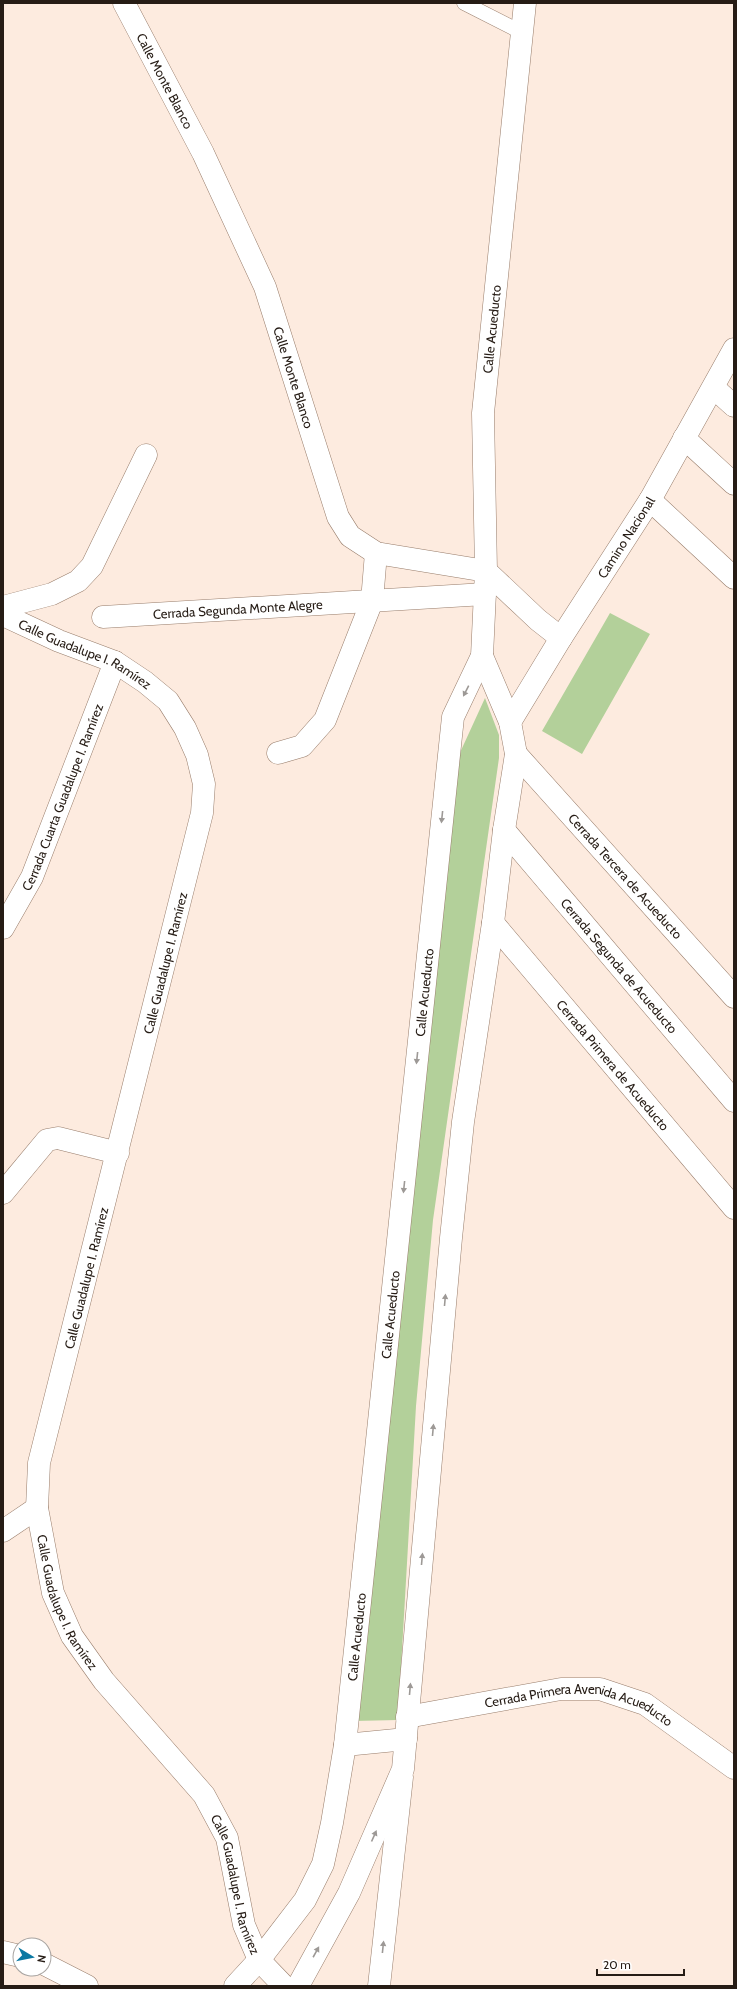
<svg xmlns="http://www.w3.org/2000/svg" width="737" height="1989" font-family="Cabin,sans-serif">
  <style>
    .green { fill: #b3d09a }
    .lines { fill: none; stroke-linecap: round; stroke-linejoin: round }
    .service-casing { stroke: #987d6b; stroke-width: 15 }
    .minor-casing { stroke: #987d6b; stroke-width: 23 }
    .tertiary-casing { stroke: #987d6b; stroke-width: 23 }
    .service { stroke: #fff; stroke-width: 14 }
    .minor { stroke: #fff; stroke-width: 22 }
    .tertiary { stroke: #fff; stroke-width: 22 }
    .oneway { fill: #9d9996 }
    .labels { text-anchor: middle; stroke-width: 3; stroke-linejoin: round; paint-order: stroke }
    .street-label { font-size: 13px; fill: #261c15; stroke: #fff }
  </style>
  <rect width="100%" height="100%" fill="#fdebdf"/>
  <path class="green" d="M610,613L650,634L582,754L542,731Z
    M485,698L499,735V758L433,1220L416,1406L398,1720L353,1721L458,757Z"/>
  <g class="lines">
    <defs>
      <path id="service" d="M464,3L521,32"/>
      <g id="minor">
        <path id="s1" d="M124,3L203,153L265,287L338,517L350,536L376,553L486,571L538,620L561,638"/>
        <path d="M714,388L734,406"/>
        <path d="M684,438L734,484"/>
        <path d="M650,500L734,578"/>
        <path d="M3,607L52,594L78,581L92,566L146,455"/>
        <path id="s2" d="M103,617L485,594"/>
        <path id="s3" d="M510,722L561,638L650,500L734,349"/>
        <path d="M278,753L302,746L325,720L372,601L376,553"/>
        <path id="s4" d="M516,754L734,997"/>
        <path id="s5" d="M504,830L734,1101"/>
        <path id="s6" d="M493,923L734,1208"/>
        <path id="s7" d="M3,928L32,877L115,662"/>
        <path d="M3,1193L47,1140L58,1138L118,1153"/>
        <path d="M3,1531L37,1508"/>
        <path id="s8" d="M407,1717L561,1689H600L645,1704L734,1768"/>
        <path d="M379,1986L402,1777"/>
      </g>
      <g id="tertiary">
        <path id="s9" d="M3,615L59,641L115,662L145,682L168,701L185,728L197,755L204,784L202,813L39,1463L37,1508L53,1593L72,1636L104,1681L204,1795L227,1838L244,1925L259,1960L284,1986"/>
        <path d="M345,1745L406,1739"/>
        <path d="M3,1952L20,1956"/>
        <path d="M44,1964L87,1986"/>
        <path id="s10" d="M235,1986L259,1960L305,1900L323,1864L332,1823L345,1745L453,717L482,656L486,571L483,413L525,3"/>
        <path d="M298,1986L349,1893L403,1769L451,1238L463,1122L493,923L504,830L516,754L510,722L482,656"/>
      </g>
    </defs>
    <use href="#service" class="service-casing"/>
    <use href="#minor" class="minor-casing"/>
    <use href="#tertiary" class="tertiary-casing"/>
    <use href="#service" class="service"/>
    <use href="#minor" class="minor"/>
    <use href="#tertiary" class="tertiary"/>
  </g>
  <defs><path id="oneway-solid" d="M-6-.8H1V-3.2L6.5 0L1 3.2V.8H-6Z"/></defs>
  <g class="oneway">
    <use href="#oneway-solid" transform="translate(466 691) rotate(117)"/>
    <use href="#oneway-solid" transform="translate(442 817) rotate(96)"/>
    <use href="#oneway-solid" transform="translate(417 1058) rotate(96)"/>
    <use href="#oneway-solid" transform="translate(404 1187) rotate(96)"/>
    <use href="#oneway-solid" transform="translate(445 1300) rotate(-85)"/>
    <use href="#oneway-solid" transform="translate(433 1430) rotate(-85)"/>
    <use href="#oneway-solid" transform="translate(422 1559) rotate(-85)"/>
    <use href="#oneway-solid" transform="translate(410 1689) rotate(-85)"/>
    <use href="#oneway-solid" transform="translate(374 1836) rotate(-66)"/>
    <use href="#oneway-solid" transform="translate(383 1947) rotate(-84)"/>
    <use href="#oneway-solid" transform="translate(316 1952) rotate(-61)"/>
  </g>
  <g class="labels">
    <g class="street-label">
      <text dy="5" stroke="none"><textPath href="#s1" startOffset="88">Calle Monte Blanco</textPath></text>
      <text dy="5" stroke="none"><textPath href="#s10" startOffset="1701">Calle Acueducto</textPath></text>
      <text dy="5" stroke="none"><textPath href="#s1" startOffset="412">Calle Monte Blanco</textPath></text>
      <text dy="5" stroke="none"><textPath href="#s3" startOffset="218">Camino Nacional</textPath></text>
      <text dy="5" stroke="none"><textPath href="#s2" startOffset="135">Cerrada Segunda Monte Alegre</textPath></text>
      <text dy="5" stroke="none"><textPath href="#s9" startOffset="91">Calle Guadalupe I. Ramírez</textPath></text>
      <text dy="5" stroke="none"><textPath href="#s7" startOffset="144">Cerrada Cuarta Guadalupe I. Ramírez</textPath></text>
      <text dy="5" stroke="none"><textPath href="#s4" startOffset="164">Cerrada Tercera de Acueducto</textPath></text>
      <text transform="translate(165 963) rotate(-76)" y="5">Calle Guadalupe I. Ramírez</text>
      <text dy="5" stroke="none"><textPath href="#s5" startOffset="178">Cerrada Segunda de Acueducto</textPath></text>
      <text dy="5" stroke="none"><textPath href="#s10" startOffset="1029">Calle Acueducto</textPath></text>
      <text dy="5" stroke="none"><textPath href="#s6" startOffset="186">Cerrada Primera de Acueducto</textPath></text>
      <text transform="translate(86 1278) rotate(-76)" y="5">Calle Guadalupe I. Ramírez</text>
      <text dy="5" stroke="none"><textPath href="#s10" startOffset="705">Calle Acueducto</textPath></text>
      <text dy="5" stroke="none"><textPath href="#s9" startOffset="1123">Calle Guadalupe I. Ramírez</textPath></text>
      <text dy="5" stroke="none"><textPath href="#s10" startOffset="381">Calle Acueducto</textPath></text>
      <text dy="5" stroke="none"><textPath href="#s8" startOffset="177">Cerrada Primera Avenida Acueducto</textPath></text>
      <text dy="5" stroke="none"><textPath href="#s9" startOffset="1459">Calle Guadalupe I. Ramírez</textPath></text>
    </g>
  </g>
  <rect width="737" height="1989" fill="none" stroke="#261c15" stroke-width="8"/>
  <g transform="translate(32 1957) rotate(100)"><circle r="19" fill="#ffffff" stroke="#a8a4a1"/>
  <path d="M0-3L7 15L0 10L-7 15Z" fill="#0c79a3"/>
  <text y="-6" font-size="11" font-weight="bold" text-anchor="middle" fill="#261c15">N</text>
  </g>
  <path d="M597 1969v6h87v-6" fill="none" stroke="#261c15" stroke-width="2"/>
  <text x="603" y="1969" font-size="12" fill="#261c15" stroke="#ffffff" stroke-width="3" paint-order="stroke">20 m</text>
</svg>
